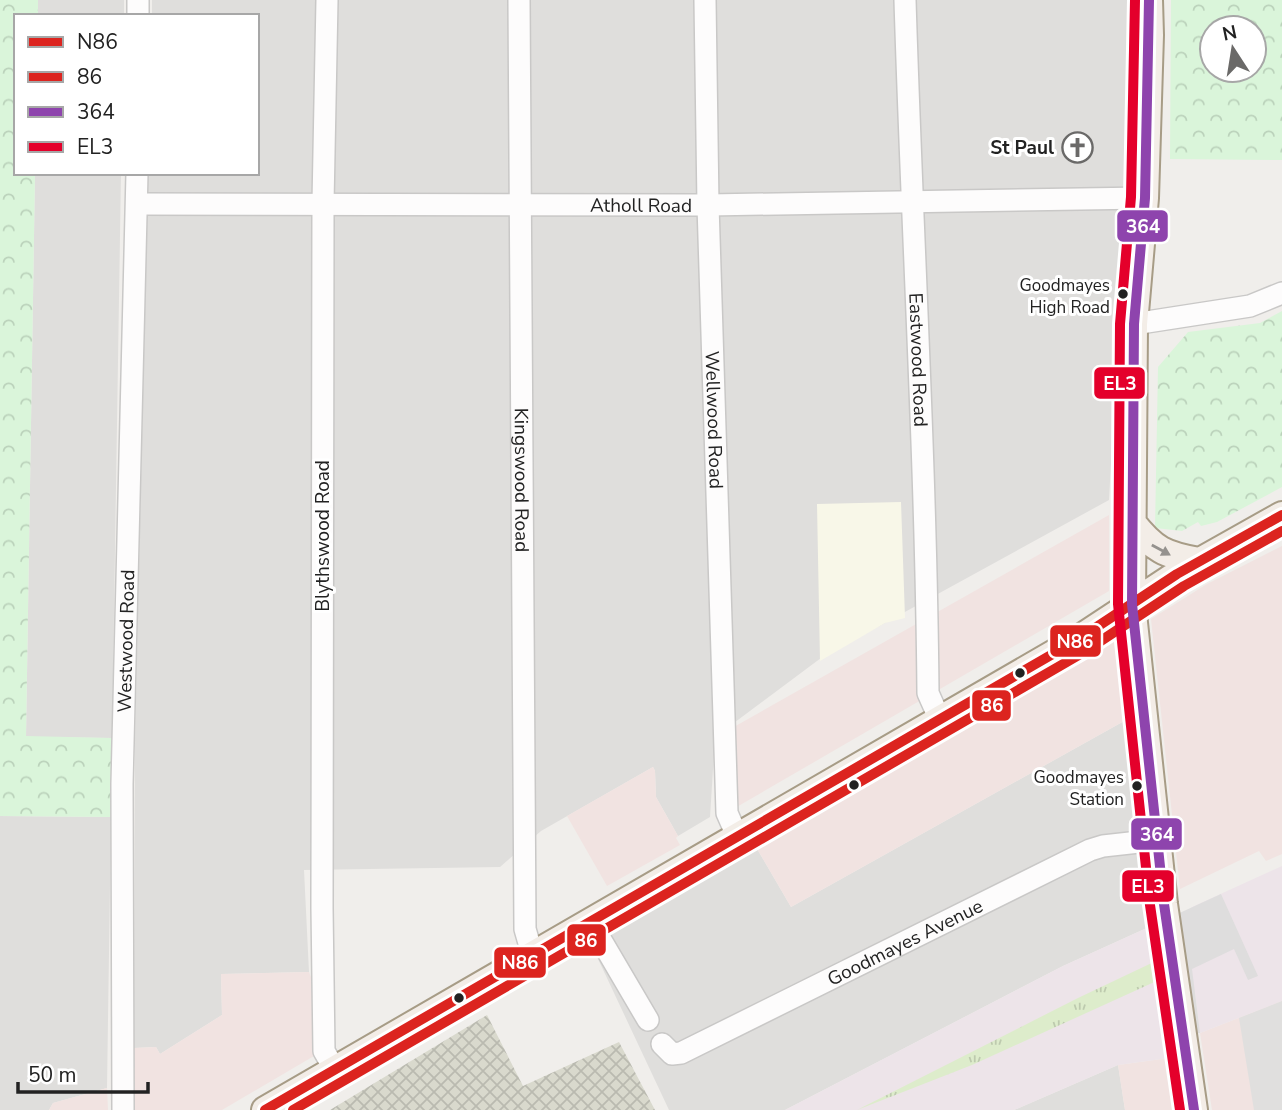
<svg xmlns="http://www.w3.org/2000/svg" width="1282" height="1110" font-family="'Nunito Sans',sans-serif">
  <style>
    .residential { fill: #dfdedc }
    .commercial { fill: #f1e3e1 }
    .education { fill: #f8f7e8 }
    .railway { fill: #ede4e9 }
    .construction { fill: url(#construction-cross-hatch) }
    .grass { fill: url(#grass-tufts) }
    .park { fill: url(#park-crowns); fill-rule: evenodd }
    .parking { fill: #e0dfde }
    .pier { fill: #dedddd }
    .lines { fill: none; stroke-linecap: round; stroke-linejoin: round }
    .minor-casing { stroke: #c9c8c7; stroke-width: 24 }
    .major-casing { stroke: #a79c86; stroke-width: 30 }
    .minor { stroke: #fdfcfc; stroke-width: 21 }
    .major { stroke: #f3ede7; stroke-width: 26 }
    .bus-1-casing { stroke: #fff; stroke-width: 16 }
    .bus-2-casing { stroke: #fff; stroke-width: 16 }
    .bus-3-casing { stroke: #fff; stroke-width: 16 }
    .bus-4-casing { stroke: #fff; stroke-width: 16 }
    .bus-1 { stroke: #dc241f; stroke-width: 10 }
    .bus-2 { stroke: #dc241f; stroke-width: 10 }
    .bus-3 { stroke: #8e44ad; stroke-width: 10 }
    .bus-4 { stroke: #e4002b; stroke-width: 10 }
    .oneway { fill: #95928e }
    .bus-dot { fill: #222; stroke: #fff; stroke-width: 2.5 }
    .labels { text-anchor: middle; stroke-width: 6; stroke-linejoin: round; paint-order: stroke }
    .bus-label { font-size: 17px; fill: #222; stroke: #fff; text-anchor: end }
    .poi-label { font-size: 19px; font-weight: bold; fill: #222; stroke: #fff; text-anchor: end }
    .street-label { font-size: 19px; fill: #222; stroke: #fff }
    .line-badge { stroke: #fff; stroke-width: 2.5 }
    .badge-label { font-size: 19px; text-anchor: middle; font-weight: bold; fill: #fff }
  </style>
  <defs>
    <pattern id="construction-cross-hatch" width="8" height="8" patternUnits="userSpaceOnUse" patternTransform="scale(1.75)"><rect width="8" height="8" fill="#d9d9cd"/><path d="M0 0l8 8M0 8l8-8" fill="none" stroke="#babab0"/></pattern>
    <pattern id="grass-tufts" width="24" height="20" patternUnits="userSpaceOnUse" patternTransform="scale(1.75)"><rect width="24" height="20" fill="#ddeccb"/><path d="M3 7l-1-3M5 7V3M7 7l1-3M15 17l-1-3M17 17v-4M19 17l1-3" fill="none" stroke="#bdcaae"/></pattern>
    <pattern id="park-crowns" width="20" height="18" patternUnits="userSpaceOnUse" patternTransform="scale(1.75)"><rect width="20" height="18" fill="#daf5da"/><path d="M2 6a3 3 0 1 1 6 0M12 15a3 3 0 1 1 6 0" fill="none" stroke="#bbd2bb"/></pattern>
  </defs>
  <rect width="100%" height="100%" fill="#f0eeeb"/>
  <path class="residential" d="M38,0H124V16H38Z
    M152,0H1133L1135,24L1109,500L821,658L715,737L710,817L678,836L656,797L655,771L653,767L541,831L500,867L304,870L309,972L221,974L222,1015L160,1054L156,1047L134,1048L135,744L148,173H257V16H152Z
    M35,173H121L112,738L26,737Z
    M1126,720L1149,927L1063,966L785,1110H669L591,944L756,847L791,907Z
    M0,816L111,817L107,1088L53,1103L49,1110H0Z
    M1118,1065L1125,1110H1014Z"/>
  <path class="commercial" d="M1109,515V591L735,808L732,728Z
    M1282,546V854L1266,861L1259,851L1180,889L1151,619L1207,584Z
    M1114,634L1122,639L1126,720L791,907L756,847Z
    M653,767L655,771L656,797L678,836L676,838L680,845L607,886L567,816Z
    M309,972L313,982L314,1056L222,1110H133L134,1048L156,1047L160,1054L222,1015L221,974Z
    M1282,1001V1110H1212L1200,1033Z
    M1169,1058L1178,1110H1125L1118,1065Z
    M107,1088L108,1110H49L53,1103Z"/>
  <path class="education" d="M901,502L905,618L885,623L820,661L817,504Z"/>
  <path class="railway" d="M1282,866V1001L1200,1033L1195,992L1164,1005L1169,1058L1118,1065L1014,1110H785L1063,966L1149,927L1155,940L1192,907Z"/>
  <path class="construction" d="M487,1015L523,1086L619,1042L655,1110H330Z"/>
  <path class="grass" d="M1158,960L1161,979L972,1065L857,1110L1078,998Z"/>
  <path class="park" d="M0,0H38V16H16V173H35L26,736L112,738L111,817L0,816Z
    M1171,0H1282V160L1170,159ZM1212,28H1254V70H1212Z
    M1282,311V487L1217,522L1201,526L1198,522L1182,531L1155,528L1158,367L1188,332L1260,323Z"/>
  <path class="parking" d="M1282,1001V1110H1254L1239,1018Z"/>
  <path class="pier" d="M1221,894L1258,976L1248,980L1234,949L1192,969L1200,1033L1169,1038L1155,940L1149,927Z"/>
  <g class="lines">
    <defs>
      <g id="minor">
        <path d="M327,0L323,203L322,908L324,1051L335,1070"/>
        <path id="s1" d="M519,0L525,929L533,957"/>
        <path id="s2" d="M705,0L708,205L727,813L738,838"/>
        <path id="s3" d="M905,0C912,231 926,462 928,693L940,720"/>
        <path d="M138,16V0"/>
        <path id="s4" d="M137,204L708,205L1145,198"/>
        <path d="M1134,324L1250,306L1282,293"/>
        <path d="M591,923L648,1020"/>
        <path id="s5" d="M662,1044L672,1054L681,1053L1090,850L1103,846L1157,840"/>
        <path id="s6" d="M123,1110L122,784L137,173"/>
      </g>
      <path id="major" d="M1149,0L1150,35L1145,198L1134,324L1132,604L1164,904L1194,1110
        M1132,522C1154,550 1165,555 1199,561
        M265,1110L1077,640L1177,574L1282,515"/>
    </defs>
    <use href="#minor" class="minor-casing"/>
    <use href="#major" class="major-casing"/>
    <use href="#minor" class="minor"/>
    <use href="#major" class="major"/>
    <defs>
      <path id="bus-1" d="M265,1110L1077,640L1177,574L1282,515"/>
      <path id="bus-2" d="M293,1110L1084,652L1184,586L1282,531"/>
      <path id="bus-3" d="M1149,0L1145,198L1134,324L1132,604L1164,904L1194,1110"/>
      <path id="bus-4" d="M1135,0L1131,197L1120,324L1118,604L1150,905L1180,1110"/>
    </defs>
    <use href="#bus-1" class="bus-1-casing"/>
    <use href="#bus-2" class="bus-2-casing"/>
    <use href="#bus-3" class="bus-3-casing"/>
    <use href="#bus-4" class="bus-4-casing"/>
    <use href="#bus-1" class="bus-1"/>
    <use href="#bus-2" class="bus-2"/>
    <use href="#bus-3" class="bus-3"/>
    <use href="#bus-4" class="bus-4"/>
  </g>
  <defs><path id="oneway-solid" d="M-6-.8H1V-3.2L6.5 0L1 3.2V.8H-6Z" transform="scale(1.75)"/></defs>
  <use class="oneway" href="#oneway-solid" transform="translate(1161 550) rotate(29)"/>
  <defs>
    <symbol id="church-ring" viewBox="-11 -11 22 22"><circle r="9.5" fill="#fff" stroke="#6a6968" stroke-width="1.5"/><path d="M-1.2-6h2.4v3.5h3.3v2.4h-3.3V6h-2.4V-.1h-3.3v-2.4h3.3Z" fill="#6a6968"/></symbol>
  </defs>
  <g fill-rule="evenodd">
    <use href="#church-ring" x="1060" y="130" width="35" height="35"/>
  </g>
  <g class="bus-dot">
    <circle cx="1123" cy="294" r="6"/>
    <circle cx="1020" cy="673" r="6"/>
    <circle cx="854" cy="785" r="6"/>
    <circle cx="1137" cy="786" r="6"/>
    <circle cx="459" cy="998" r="6"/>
  </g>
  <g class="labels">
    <g class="bus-label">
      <text x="1110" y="291">Goodmayes<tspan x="1110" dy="22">High Road</tspan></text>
      <text x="1124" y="783">Goodmayes<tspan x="1124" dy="22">Station</tspan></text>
    </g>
    <g class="poi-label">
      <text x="1054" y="154">St Paul</text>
    </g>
    <g class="street-label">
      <text dy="7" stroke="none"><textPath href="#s4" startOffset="504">Atholl Road</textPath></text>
      <text dy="7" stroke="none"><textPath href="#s3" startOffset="360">Eastwood Road</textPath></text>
      <text dy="7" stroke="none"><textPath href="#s2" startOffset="420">Wellwood Road</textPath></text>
      <text dy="7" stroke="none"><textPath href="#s1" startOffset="480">Kingswood Road</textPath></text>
      <text transform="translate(322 536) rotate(-90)" y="7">Blythswood Road</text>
      <text dy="7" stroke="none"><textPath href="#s6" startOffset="469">Westwood Road</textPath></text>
      <text dy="7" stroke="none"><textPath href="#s5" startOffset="273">Goodmayes Avenue</textPath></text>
    </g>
  </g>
  <g class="line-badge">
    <rect x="1116" y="209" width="53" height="34" rx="7" fill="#8e44ad"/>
    <rect x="1093" y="366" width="53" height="34" rx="7" fill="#e4002b"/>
    <rect x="1049" y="624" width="53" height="34" rx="7" fill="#dc241f"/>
    <rect x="971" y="689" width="41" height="33" rx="7" fill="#dc241f"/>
    <rect x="1130" y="817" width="53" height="34" rx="7" fill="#8e44ad"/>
    <rect x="1121" y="869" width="54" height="34" rx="7" fill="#e4002b"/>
    <rect x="566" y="923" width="41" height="34" rx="7" fill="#dc241f"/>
    <rect x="493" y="946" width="54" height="33" rx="7" fill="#dc241f"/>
  </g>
  <g class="badge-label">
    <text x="1143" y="233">364</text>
    <text x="1120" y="390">EL3</text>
    <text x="1075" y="648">N86</text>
    <text x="992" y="712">86</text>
    <text x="1157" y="841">364</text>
    <text x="1148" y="893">EL3</text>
    <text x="586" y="947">86</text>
    <text x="520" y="969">N86</text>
  </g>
  <rect x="14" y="14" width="245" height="161" fill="#ffffff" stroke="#a7a7a7" stroke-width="2"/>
  <rect x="28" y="37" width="35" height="10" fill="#dc241f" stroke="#a7a7a7" stroke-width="2"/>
  <text x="77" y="49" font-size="21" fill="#222222">N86</text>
  <rect x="28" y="72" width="35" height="10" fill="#dc241f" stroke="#a7a7a7" stroke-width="2"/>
  <text x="77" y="84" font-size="21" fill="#222222">86</text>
  <rect x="28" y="107" width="35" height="10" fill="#8e44ad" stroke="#a7a7a7" stroke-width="2"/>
  <text x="77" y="119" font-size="21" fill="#222222">364</text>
  <rect x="28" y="142" width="35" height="10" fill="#e4002b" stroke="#a7a7a7" stroke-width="2"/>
  <text x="77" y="154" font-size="21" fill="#222222">EL3</text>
  <g transform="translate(1233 49) rotate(348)"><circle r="33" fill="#ffffff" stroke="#a7a7a7" stroke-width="2"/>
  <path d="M0-5L12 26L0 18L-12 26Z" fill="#6a6968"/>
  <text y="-10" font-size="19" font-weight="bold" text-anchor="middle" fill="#222222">N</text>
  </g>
  <path d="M18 1082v10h130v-10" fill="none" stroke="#222222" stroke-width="3.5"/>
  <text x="28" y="1082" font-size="21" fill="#222222" stroke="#ffffff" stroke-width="5" paint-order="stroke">50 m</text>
</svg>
